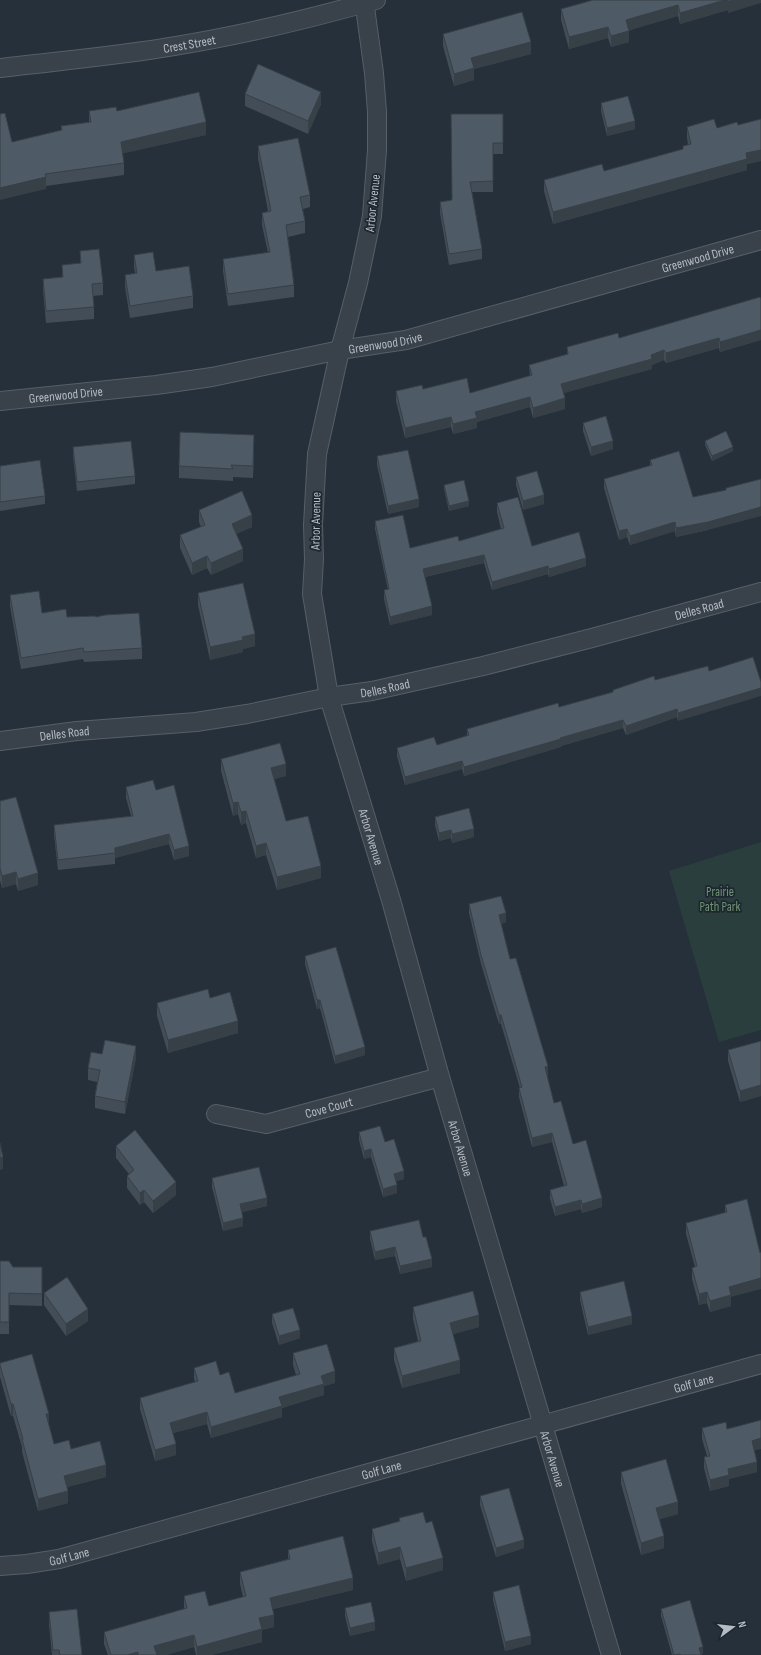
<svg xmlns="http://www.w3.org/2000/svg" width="761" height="1655" font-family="'Sofia Sans Condensed',sans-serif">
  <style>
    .green { fill: #2a3e3d }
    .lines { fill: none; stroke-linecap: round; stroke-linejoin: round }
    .minor-casing { stroke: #575f68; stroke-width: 20 }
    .minor { stroke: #39414b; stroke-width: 18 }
    .wall { fill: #434d57 }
    .shaded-wall { fill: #373f47 }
    .building { fill: #4e5a65; stroke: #373f47 }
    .labels { text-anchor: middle; stroke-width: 3.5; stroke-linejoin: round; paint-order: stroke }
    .street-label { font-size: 13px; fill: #b5bcc6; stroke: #1e262f }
    .park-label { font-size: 13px; fill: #6e9574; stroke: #1e262f }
  </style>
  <rect width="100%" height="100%" fill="#25303a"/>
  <path class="green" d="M761,842V1030L719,1042L669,871Z"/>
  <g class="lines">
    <defs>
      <g id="minor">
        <path id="s1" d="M364,0L374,73L377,112V150L372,216L358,283L340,350L317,454L313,525L314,559L312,594L329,697L391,900L440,1077L611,1655"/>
        <path id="s2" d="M0,68C58,61 117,56 175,46C242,35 309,19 376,0"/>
        <path id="s3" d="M0,401L156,385L212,377L340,350L406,340L761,240"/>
        <path id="s4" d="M0,741L77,731L196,722L247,714L329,697L372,691L483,666L592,638L761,592"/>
        <path id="s5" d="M216,1114L266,1124L440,1077"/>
        <path id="s6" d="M0,1566L27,1564L59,1559L761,1364"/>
      </g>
    </defs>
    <use href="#minor" class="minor-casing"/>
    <use href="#minor" class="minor"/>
  </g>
  <path class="wall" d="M593,0H761L728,13V10L680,24L678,16L636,28L629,31V42L611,47L608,38L569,49L561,20V9Z
    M443,34L531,54L474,69V80L454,86L443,46Z
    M245,94L321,104L308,134L245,106Z
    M601,103L635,129L607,136L601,111Z
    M89,111H117L206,135L122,153L124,163V175L46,186V189L12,142L61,130V126L89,122Z
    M503,114V154H493V192H472L482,249V259L449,265L440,213V202L451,200Z
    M761,119V161L747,164V170L553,224L544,191V180L604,171L683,150V146L688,145L687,138V127L717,128L738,125Z
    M258,146L310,195V207L303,209L305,221V233L288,237L294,285V297L228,306L223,271V259L268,253L262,225V213L268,211L258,158Z
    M80,251L103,283V295L93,296L94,307V319L46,323L43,291V279L62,277V265L80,264Z
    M134,255L156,271L193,296V308L130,318L125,287V275L135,273L134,267Z
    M761,299V340L720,352L719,348L666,363L664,360L652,365V369L563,393L565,409L533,418L530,407L477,422V428L453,434L451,427L405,438L396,401V391L423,389L470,393L530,376L529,365L567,354V347L619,338Z
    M583,423L613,449L591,456L583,431Z
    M705,441L733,451L712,461L705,445Z
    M73,447L135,476V484L77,491L73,456Z
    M254,448L253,478L233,477V481L179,478V466Z
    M377,456L419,507L388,514L377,465Z
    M650,460L693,497L726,490V488L761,479L708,530L676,537L675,531L630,545L627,537L619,540L604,488V479L650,466Z
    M0,466L45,496V504L0,511Z
    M516,477L544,504L523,510L516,485Z
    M444,485L469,506L449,511L444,489Z
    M497,503L532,546L586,566L549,577L548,574L492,590L484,563L425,577L432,615L390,625L384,599V590H388L375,529V521L410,548L459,541L501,529L497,512Z
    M199,510L252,527L236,534L243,561L211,575L207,568L192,575L180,548V535L201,527L199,522Z
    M198,593L255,646L243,649V652L210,660L198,605Z
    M10,595L42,613L67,617H96L142,648V659L84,662L83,659L21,669L10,606Z
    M708,666L678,721L677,717L626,735L623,728L561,746V747L464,776L462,769L405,785L397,756V748L437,745L467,736V729L559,707L613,692V690L655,680Z
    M221,759L286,776L274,779L286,821L321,878L277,890L266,855L256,858L246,823L241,825L238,814L233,816L221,771Z
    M126,787L156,790L189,856L174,860L169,844L115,858V864L58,870L54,835V825L131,816L126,798Z
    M0,801L38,885L18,891L16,884L2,888L0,880Z
    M435,817L474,837L452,843L451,838L439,841L435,825Z
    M469,904L506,922L501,924L510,959L548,1075L547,1076L554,1103L602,1207L582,1213L581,1209L555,1216L550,1199V1190L564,1186L552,1142L532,1147L519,1097V1088H520L501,1024H499L481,964L469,913Z
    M305,956L365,1055L335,1064L320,1008L317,1009L305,964Z
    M210,998L238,1033L168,1053L157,1016V1003Z
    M761,1041V1096L740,1102L728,1061V1050Z
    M102,1054L136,1058L125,1114L95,1108V1096L97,1082L88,1080V1068Z
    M359,1132L385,1142L404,1179L396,1181L397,1193L383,1197L371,1157L364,1159L359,1140Z
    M116,1146L176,1195L153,1213L144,1202L140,1205L127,1188V1176L129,1174L116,1158Z
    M212,1178L267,1206L242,1212L243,1226L223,1231L212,1187Z
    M747,1199L731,1297V1306L710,1312L707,1303L699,1305L692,1279V1268L695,1267L686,1234V1223L725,1213V1205Z
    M370,1231L432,1267L400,1274L395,1256L375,1260L370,1239Z
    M0,1261L13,1267H42V1306L9,1305V1334H0Z
    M580,1292L632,1324L588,1335L580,1300Z
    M44,1293L88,1321L66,1336L44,1305Z
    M413,1307L479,1327L453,1334L460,1373L402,1388L394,1360V1348L418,1341L413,1319Z
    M272,1314L300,1338L279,1345L272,1323Z
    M293,1353L335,1383L324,1386V1395L282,1408V1417L211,1438L207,1424L173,1433L176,1455L155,1461L140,1409V1398L195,1382L194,1379V1368L220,1375L235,1393L296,1375L293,1365Z
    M0,1363L49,1424L54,1444L71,1449L106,1477L67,1487L68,1503L38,1511L22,1452V1447L13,1416H11L0,1377Z
    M702,1428L727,1429L755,1451L757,1472L729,1479V1486L710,1491L704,1468V1457L707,1456L702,1439Z
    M621,1472L678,1514L660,1519L664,1548L641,1555L621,1484Z
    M480,1496L524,1548L496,1557L480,1505Z
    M399,1518L426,1523L443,1570L406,1581L400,1559L378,1565L372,1541V1529L399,1522Z
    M288,1550L353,1590L273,1609L274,1627L262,1630V1642L211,1655H196L194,1647L166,1655H108L104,1644V1632L184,1609V1596L209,1606L243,1597L240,1584V1572L288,1559Z
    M493,1592L531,1644L505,1651L493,1600Z
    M345,1608L375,1630L350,1636L345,1616Z
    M661,1609L703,1654L672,1655L661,1616Z
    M49,1612L82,1655H52L49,1625Z"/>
  <path class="shaded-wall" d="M725,0H728V10L680,24V13Z
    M733,0H761V3L728,13V1Z
    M678,5V16L627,31H629V42L611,47V36L626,20Z
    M608,27V38L569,49V37Z
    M531,42V54L474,69V80L454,86V74L471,58Z
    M321,92V104L308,134V121Z
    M635,121V129L607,136V128Z
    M206,122V135L121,154V142Z
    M761,150V161L747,164V170L553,224V212L746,153Z
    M46,177V189L0,200V188Z
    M761,330V340L720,352V342Z
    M719,338V348L666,363V353Z
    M664,350V360L652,365V369L561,394V384L651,355Z
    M530,397V407L477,422V428L453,434V424L475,412Z
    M565,398V409L533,418V408Z
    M451,417V427L405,438V428Z
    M254,435V448L253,478V466Z
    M613,441V449L591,456V447Z
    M733,447V451L712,461V456Z
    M544,495V504L523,510V501Z
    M419,499V507L388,514V506Z
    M469,501V506L449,511V506Z
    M761,507V516L708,530L676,537V528Z
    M252,515V527L232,536V524Z
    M675,522V531L630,545V536Z
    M627,529V537L619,540V531Z
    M243,549V561L211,575V563Z
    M484,555V563L423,577V569Z
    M207,556V568L192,575V563Z
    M586,558V566L549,577V569Z
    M548,566V574L492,590V582Z
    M432,606V615L390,625V617Z
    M255,634V646L243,649V652L210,660V647L242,637Z
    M761,688V696L678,721V713Z
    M677,709V717L626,735V726Z
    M623,720V728L561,746V747L464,776V767L560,738Z
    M462,761V769L405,785V777Z
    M286,764V776L271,780V768Z
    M238,802V814L233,816V803Z
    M246,811V823L241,825V812Z
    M474,829V837L452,843V834Z
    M451,830V838L439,841V833Z
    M169,834V844L115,858V848Z
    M266,843V855L256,858V846Z
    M189,846V856L174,860V850Z
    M321,866V878L277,890V877Z
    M16,872V884L2,888V876Z
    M38,873V885L18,891V879Z
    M506,913V922L499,924V915Z
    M317,1000H320V1008L317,1009Z
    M499,1015H501V1024H499Z
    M238,1021V1033L168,1053V1040Z
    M136,1046V1058L125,1114V1102Z
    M365,1047V1055L335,1064V1056Z
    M548,1066V1075L545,1077V1067Z
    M761,1085V1096L740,1102V1091Z
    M552,1133V1142L532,1147V1138Z
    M371,1149V1157L364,1159V1151Z
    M3,1157V1169L0,1170V1158Z
    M404,1171V1179L394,1182V1174Z
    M176,1182V1195L153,1213V1201Z
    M397,1185V1193L383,1197V1189Z
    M144,1190V1202L140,1205V1193Z
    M267,1198V1206L240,1212V1204Z
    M602,1198V1207L582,1213V1204Z
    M581,1200V1209L555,1216V1207Z
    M243,1218V1226L223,1231V1223Z
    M395,1247V1256L375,1260V1252Z
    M432,1259V1267L400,1274V1266Z
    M761,1278V1289L731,1297V1306L710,1312V1301L729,1287Z
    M707,1292V1303L699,1305V1294Z
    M88,1309V1321L66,1336V1324Z
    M479,1315V1327L450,1335V1323Z
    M632,1316V1324L588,1335V1327Z
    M300,1330V1338L279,1345V1336Z
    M460,1360V1373L402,1388V1376Z
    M335,1371V1383L324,1386V1395L282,1408V1417L211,1438V1427L279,1397L321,1376Z
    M11,1404H13V1416H11Z
    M207,1412V1424L170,1434V1423Z
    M46,1414H49V1426Z
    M761,1438V1449L752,1451V1441Z
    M176,1444V1455L155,1461V1450Z
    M757,1462V1472L729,1479V1486L710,1491V1480L728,1469Z
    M106,1465V1477L64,1488V1476Z
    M68,1491V1503L38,1511V1499Z
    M678,1502V1514L656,1520V1508Z
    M664,1536V1548L641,1555V1543Z
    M524,1540V1548L496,1557V1548Z
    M400,1547V1559L378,1565V1553Z
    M443,1558V1570L406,1581V1568Z
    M353,1578V1590L270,1610V1598Z
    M274,1615V1627L262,1630V1642L211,1655H197V1647L259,1618Z
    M375,1622V1630L350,1636V1628Z
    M194,1635V1647L166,1655H154V1646Z
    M531,1636V1644L505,1651V1642Z
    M703,1647V1654L701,1655L699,1648Z
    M138,1652V1655H127Z"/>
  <path class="building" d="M593,0H725L680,13L678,5L636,17L626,20L629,31L611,36L608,27L569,37L561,9Z
    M522,12L531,42L471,58L474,68L454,74L443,34Z
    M258,64L321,92L308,121L245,94Z
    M199,92L206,122L121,142L124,163L45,174L46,177L0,188V114L5,113L12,142L62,130L61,126L91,122L89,111L116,107L117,111Z
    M628,96L635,121L607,128L601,103Z
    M451,114H503V143H493V181L470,182L482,249L449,254L440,202L452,200Z
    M714,119L717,128L737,122L738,125L761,119V150L746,153L747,159L553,212L544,180L602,164L604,171L683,149V146L691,144L687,127Z
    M298,138L310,195L300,197L305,221L286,225L294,285L228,294L223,259L270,252L262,213L271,211L258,146Z
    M99,249L103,283L92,284L94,307L46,311L43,279L63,277L62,265L81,263L80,251Z
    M153,252L156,271L189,266L193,296L130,306L125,275L137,273L134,255Z
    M760,297L761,299V330L720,342L719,338L666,353L664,350L651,355L652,359L561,384L565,398L533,408L530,397L475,412L477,418L453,424L451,417L405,428L396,391L422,385L423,389L467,378L470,393L532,375L529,365L568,354L567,347L618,333L619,338Z
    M606,416L613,441L591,447L583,423Z
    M726,431L733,447L712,456L705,441Z
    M180,432L254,435L253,466L231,465L233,469L179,466Z
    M131,441L135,476L77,482L73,447Z
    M408,450L419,499L388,506L377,456Z
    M679,451L693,497L726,490V488L761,479V507L708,522L676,528L675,522L630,536L627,529L619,531L604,479L652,465L650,460Z
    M40,460L45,496L0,502V466Z
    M537,471L544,495L523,501L516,477Z
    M464,480L469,501L449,506L444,485Z
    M242,491L252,515L232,524L243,549L211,563L207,556L192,563L180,535L205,525L199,510Z
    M518,497L532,546L579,532L586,558L549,569L548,566L492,582L484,555L423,569L432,606L390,617L384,590L389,589L375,521L403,515L410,548L458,536L459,541L504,528L497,503Z
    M243,583L255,634L242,637L243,640L210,647L198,593Z
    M39,591L42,613L66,609L67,617L95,616L96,617L105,615L139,613L142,648L84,652L83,648L21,658L10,595Z
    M753,657L761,682V688L678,713L677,709L626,726L623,720L560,738L561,739L464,767L462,761L405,777L397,748L434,737L437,745L469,735L467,729L558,703L559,707L613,692V690L654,676L655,680L708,666L709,671Z
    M280,743L286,764L271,768L286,821L308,816L321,866L277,877L266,843L256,846L246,811L241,812L238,802L233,803L221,759Z
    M153,780L156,790L174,785L189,846L174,850L169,834L115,848V853L58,860L54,825L133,816L126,787Z
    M16,797L38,873L18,879L16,872L2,876L0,868V801Z
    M469,808L474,829L452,834L451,830L439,833L435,817Z
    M501,896L506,913L499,915L510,959L516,958L548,1066L545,1067L554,1103L561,1101L573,1144L586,1140L602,1198L582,1204L581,1200L555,1207L550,1190L567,1185L552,1133L532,1138L519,1088L522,1087L501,1015H499L481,955L469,904Z
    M336,947L365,1047L335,1056L320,1000H317L305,956Z
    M208,989L210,998L230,992L238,1021L168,1040L157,1003Z
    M105,1040L136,1046L125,1102L95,1096L100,1070L88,1068L91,1052L102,1054Z
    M761,1041V1085L740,1091L728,1050Z
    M380,1126L385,1142L394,1139L404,1171L394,1174L397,1185L383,1189L371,1149L364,1151L359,1132Z
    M135,1130L176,1182L153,1201L144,1190L140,1193L127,1176L134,1170L116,1146Z
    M0,1143L3,1157L0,1158Z
    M259,1167L267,1198L240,1204L243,1218L223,1223L212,1178Z
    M747,1199L760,1253L761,1252V1278L729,1287L731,1295L710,1301L707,1292L699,1294L692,1268L697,1266L686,1223L727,1212L725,1205Z
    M419,1220L423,1237H426L432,1259L400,1266L395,1247L375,1252L370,1231Z
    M0,1261H9L13,1267H42V1294L9,1293V1322H0Z
    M67,1277L88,1309L66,1324L44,1293Z
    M624,1281L632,1316L588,1327L580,1292Z
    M473,1291L479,1315L450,1323L460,1360L402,1376L394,1348L421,1341L413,1307Z
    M293,1308L300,1330L279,1336L272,1314Z
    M327,1344L335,1371L321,1376L324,1384L279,1397L282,1406L211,1427L207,1412L170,1423L176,1444L155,1450L140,1398L198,1381L194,1368L216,1361L220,1375L229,1372L235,1393L300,1374L293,1353Z
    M32,1354L49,1414H46L54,1444L69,1440L71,1449L100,1441L106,1465L64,1476L68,1491L38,1499L22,1439H23L13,1404H11L0,1365V1363Z
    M761,1420V1438L752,1441L757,1462L728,1469L729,1475L710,1480L704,1457L710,1456L702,1428L726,1422L727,1429Z
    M666,1459L678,1502L656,1508L664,1536L641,1543L621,1472Z
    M509,1488L524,1540L496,1548L480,1496Z
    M423,1512L426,1523L432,1521L443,1558L406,1568L400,1547L378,1553L372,1529L400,1521L399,1518Z
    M343,1536L353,1578L270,1598L274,1615L259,1618L262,1629L197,1647L194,1635L154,1646L157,1655H138V1652L127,1655H111L104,1632L187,1608L184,1596L205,1591L209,1606L246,1596L240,1572L290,1559L288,1550Z
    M519,1585L531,1636L505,1642L493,1592Z
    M690,1600L703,1647L699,1648L701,1655H681L680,1654L674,1655L661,1609Z
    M371,1602L375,1622L350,1628L345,1608Z
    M77,1609L82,1655H60L59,1650H53L49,1612Z"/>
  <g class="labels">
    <g class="street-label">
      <text dy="5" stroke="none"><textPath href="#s2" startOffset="191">Crest Street</textPath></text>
      <text transform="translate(372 203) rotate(-84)" y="5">Arbor Avenue</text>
      <text dy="5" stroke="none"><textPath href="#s3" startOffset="714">Greenwood Drive</textPath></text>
      <text dy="5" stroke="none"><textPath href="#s3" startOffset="390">Greenwood Drive</textPath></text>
      <text dy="5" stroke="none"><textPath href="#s3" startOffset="66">Greenwood Drive</textPath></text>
      <text transform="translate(315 521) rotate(-89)" y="5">Arbor Avenue</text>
      <text dy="5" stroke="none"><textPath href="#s4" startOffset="713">Delles Road</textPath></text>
      <text dy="5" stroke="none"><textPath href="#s4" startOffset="389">Delles Road</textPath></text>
      <text dy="5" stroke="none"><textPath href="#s4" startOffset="65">Delles Road</textPath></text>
      <text dy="5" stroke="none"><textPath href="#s1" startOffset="852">Arbor Avenue</textPath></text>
      <text dy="5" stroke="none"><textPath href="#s5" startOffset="116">Cove Court</textPath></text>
      <text dy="5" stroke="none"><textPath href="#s1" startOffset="1176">Arbor Avenue</textPath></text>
      <text dy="5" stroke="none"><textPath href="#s6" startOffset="718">Golf Lane</textPath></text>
      <text dy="5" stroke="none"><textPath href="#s1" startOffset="1500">Arbor Avenue</textPath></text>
      <text dy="5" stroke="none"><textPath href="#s6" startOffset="394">Golf Lane</textPath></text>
      <text dy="5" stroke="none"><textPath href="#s6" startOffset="70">Golf Lane</textPath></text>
    </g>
    <g class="park-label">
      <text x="720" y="896">Prairie<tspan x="720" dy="15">Path Park</tspan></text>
    </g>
  </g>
  <g transform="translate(733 1627) rotate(75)" stroke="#1e262f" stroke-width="3" paint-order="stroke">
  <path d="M0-3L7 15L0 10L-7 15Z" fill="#b5bcc6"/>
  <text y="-6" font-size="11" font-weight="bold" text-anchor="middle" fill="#b5bcc6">N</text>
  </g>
</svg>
